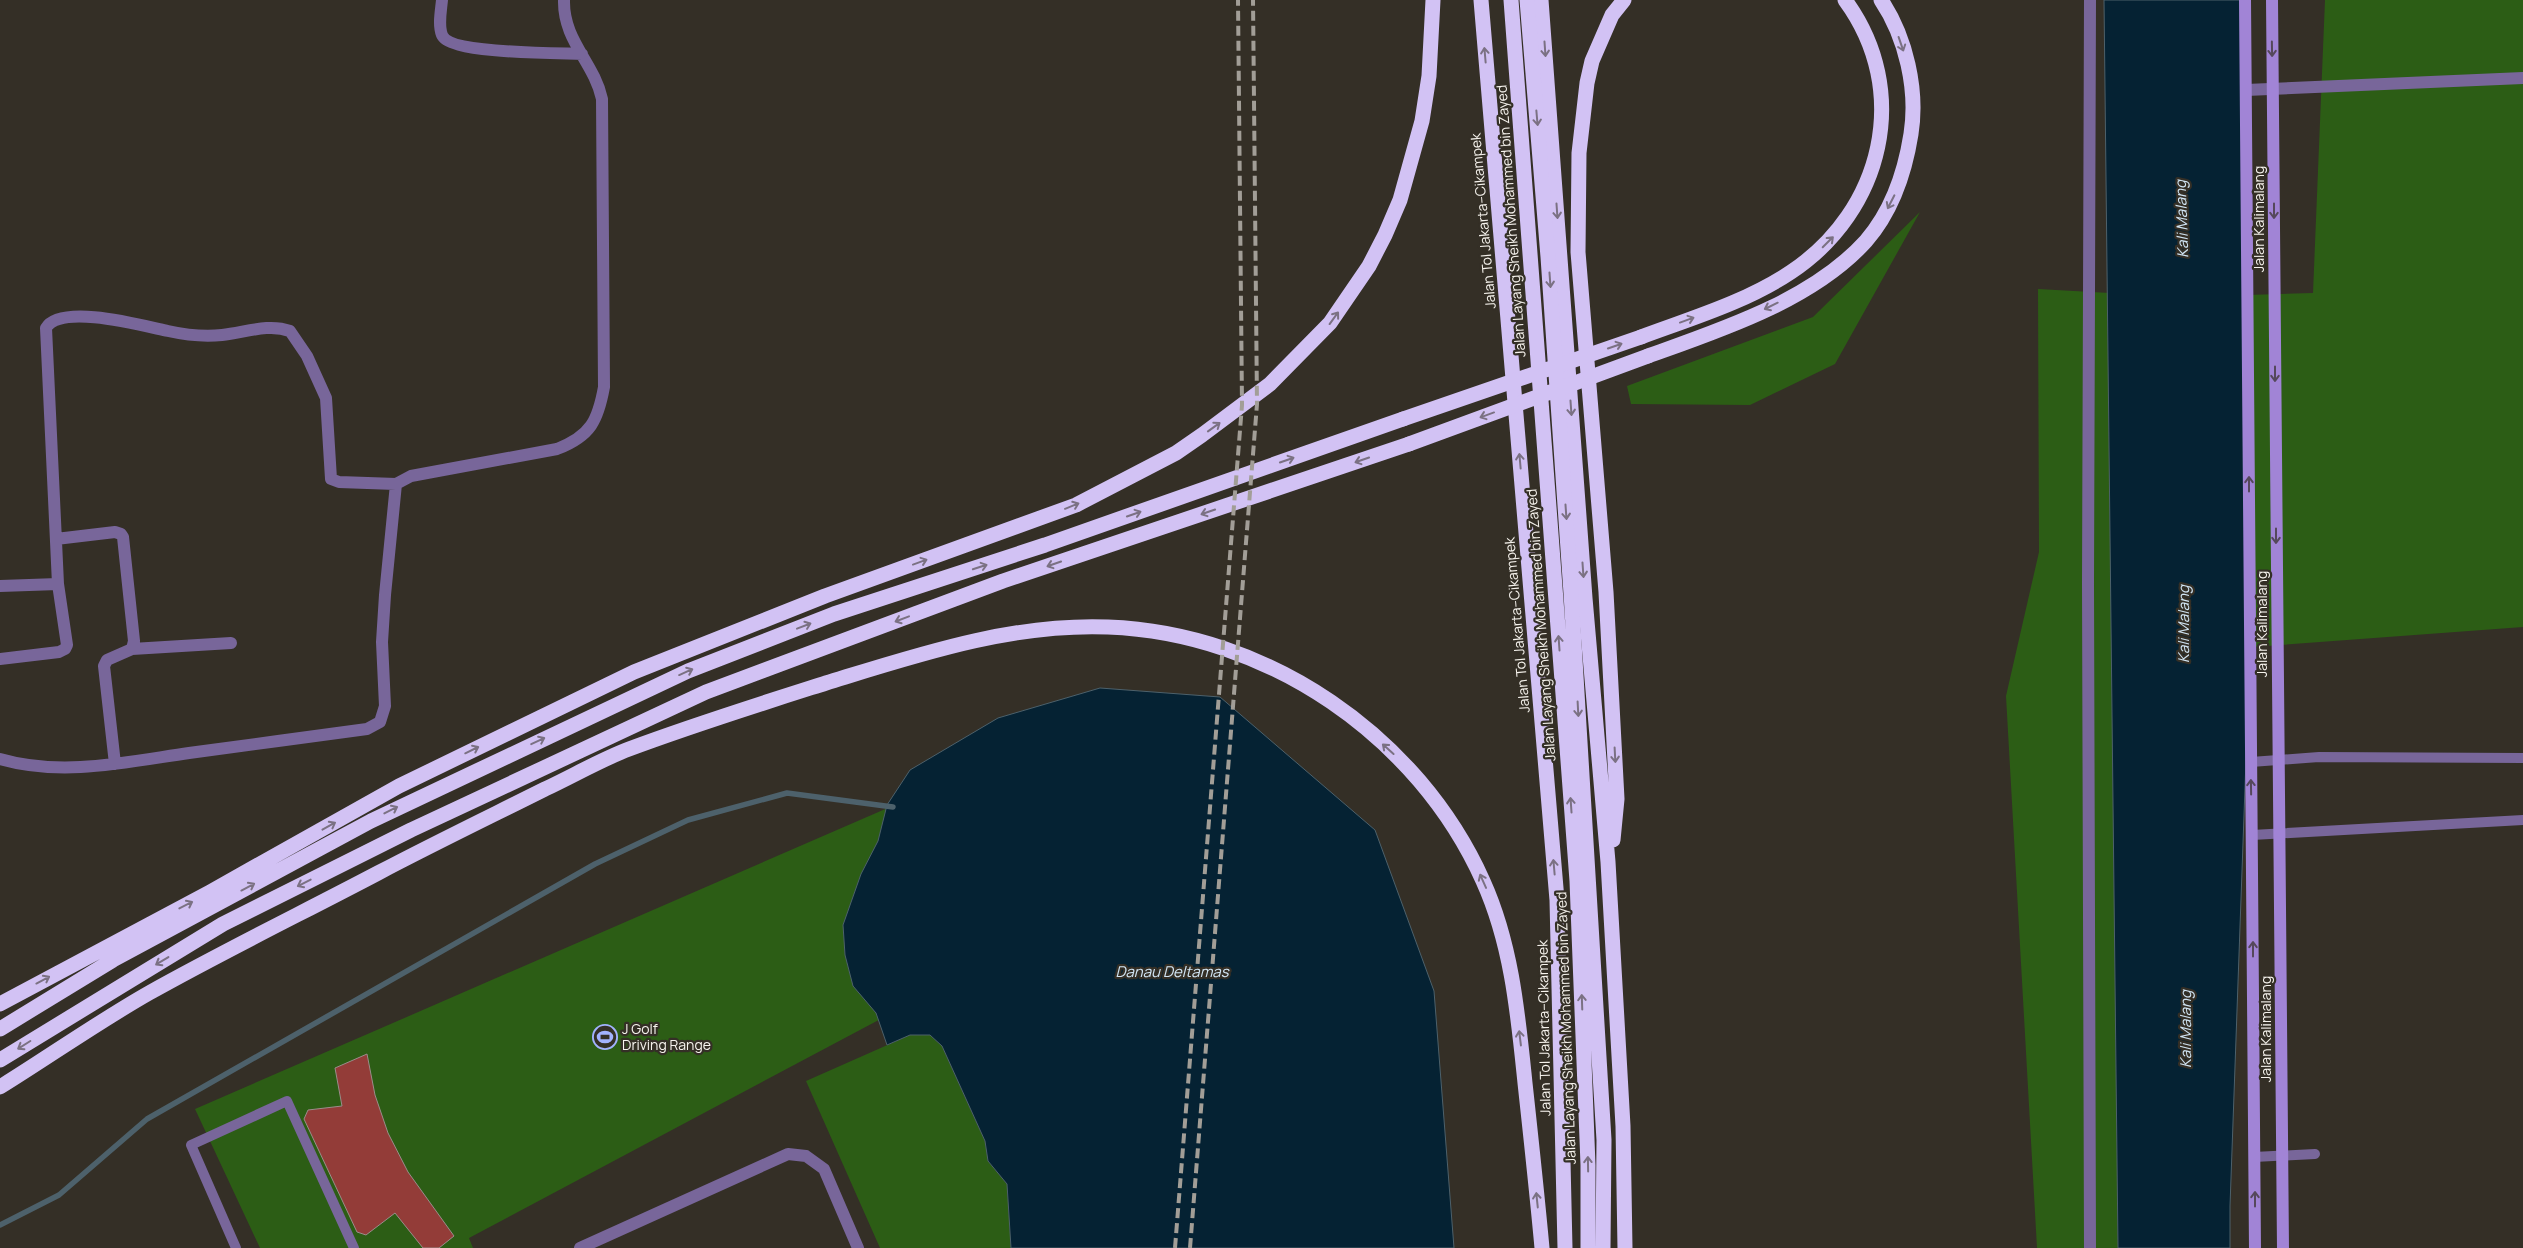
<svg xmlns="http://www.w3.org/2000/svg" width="2523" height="1248" font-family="Manrope,sans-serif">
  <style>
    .green { fill: #2c5d15 }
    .water { fill: #052233; stroke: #4d616b }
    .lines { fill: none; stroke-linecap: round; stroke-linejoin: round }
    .stream { stroke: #4d616b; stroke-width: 5.5 }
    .building { fill: #933c38; stroke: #9a8d8b }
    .service { stroke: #78669a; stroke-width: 10 }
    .minor { stroke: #78669a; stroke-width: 12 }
    .secondary { stroke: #a184d6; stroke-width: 12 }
    .motorway { stroke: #d2c2f4; stroke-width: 15 }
    .rail { stroke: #a29e97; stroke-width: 4; stroke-dasharray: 10 5; stroke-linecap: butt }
    .motorway-bridge { stroke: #d2c2f4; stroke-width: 15 }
    .oneway { stroke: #7b7183 }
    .oneway2 { stroke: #55485b }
    .labels { text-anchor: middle; stroke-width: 4.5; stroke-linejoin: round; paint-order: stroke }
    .street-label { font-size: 14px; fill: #f6f3ed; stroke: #342f26 }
    .poi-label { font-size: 14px; fill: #f6f3ed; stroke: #342f26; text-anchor: start }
    .water-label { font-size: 15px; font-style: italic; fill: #d1e5f4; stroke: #342f26 }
  </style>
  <rect width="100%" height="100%" fill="#342f26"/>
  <path class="green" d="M2325,0H2523V627L2254,647L2247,295L2313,293Z
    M1920,212L1835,364L1750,405L1631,404L1627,386L1813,317Z
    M2038,289L2110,293L2118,1248H2037L2006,696L2039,552Z
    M913,797L984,964L469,1238L473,1248H260L195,1109Z
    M910,1035H930L942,1046L985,1141L988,1161L1007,1184L1011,1248H880L806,1081Z"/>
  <path class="water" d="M2104,0H2245L2250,648L2230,1206V1248H2118Z
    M1100,688L1220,697L1375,830L1434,991L1454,1248H1011L1007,1184L988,1161L985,1141L942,1046L930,1035H910L887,1045L876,1013L853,986L845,955L843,925L861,874L878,841L887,805L910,770L998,718Z"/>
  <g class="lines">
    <path class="stream" d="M0,1225L59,1195L147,1119L595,864L688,820L787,793L893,807"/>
  </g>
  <path class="building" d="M367,1054L375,1095L388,1133L408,1172L454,1236L439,1248H423L395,1213L366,1235L357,1232L304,1119L308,1110L342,1106L335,1068Z"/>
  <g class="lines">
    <path class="service" d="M2251,762L2319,757L2523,758
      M2252,835L2523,820
      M2254,1157L2315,1154
      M236,1248L191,1145L287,1101L354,1248"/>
    <path class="minor" d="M442,0C441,11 438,25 442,35C449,54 560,53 582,54
      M2090,0L2088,584L2090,1248
      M2246,90L2523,78
      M56,539L115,532L121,534L123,537L134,641L132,649L107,660L104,666L115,764
      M0,586L58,584
      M132,649L231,643
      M0,659L59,652L65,649L67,645L58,584L46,328C61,303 144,326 168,331C186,335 204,337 222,335C244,333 268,323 290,331L307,356L326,398L331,479L339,482L396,484
      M0,759C62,777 127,762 189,753C248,745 308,737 367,729L380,722L385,706L382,642L385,595L396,484L411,476L557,449C591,436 598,420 604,387L602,99C594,62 563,41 564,0
      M580,1248L788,1154L806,1156L824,1169L858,1248"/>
    <path class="secondary" d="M2245,0L2255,1248
      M2272,0L2283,1248"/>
    <path class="motorway" d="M1481,0L1557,900L1565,1248
      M1541,0L1585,598L1608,862L1623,1126L1625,1248
      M1641,337C1692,318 1746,302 1791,272C1883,211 1912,91 1845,0
      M1648,356C1721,330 1813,300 1866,241C1892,211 1905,172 1911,134C1918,90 1906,37 1881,0
      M1613,840L1617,799L1606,592L1578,252L1579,153L1587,83L1592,61L1612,15L1624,0
      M0,1004L210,892L399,786L634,672L825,596L1076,505L1176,453L1202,435L1270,384L1330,323L1369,266L1385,235L1400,200L1422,121L1429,76L1433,0
      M0,1029L113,960L371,821L688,671L834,614L1045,545L1403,419
      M0,1060L223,924L411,830L706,692L1003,581L1409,444
      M0,1087C50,1056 98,1022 149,993C224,951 302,913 378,873C433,844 489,817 545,789C573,776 600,760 629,749C693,725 760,704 826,683C917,655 1012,623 1108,627C1268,633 1418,736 1483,881C1512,945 1518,1015 1525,1083C1531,1138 1537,1193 1542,1248"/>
    <path class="rail" d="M1175,1248L1242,405L1238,0
      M1190,1248L1257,404L1253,0"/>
    <path class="motorway-bridge" d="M1511,0L1577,881L1588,1165V1248
      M1527,0L1548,257L1571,593L1604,1140L1603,1248
      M1403,419L1641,337
      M1409,444L1648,356"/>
  </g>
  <defs><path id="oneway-shaft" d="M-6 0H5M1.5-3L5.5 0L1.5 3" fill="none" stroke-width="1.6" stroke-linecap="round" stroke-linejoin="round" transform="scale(1.25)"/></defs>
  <g class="oneway">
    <use href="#oneway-shaft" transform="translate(1901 44) rotate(71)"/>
    <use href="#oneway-shaft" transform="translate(1545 49) rotate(86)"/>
    <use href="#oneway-shaft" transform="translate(1485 55) rotate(-95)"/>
    <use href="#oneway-shaft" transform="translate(1537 118) rotate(85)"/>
    <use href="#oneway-shaft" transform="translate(1891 202) rotate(117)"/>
    <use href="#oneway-shaft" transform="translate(1557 211) rotate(86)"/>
    <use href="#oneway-shaft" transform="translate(1828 242) rotate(-45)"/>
    <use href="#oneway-shaft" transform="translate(1550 280) rotate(86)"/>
    <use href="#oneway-shaft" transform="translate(1771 306) rotate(154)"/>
    <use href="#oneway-shaft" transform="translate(1334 318) rotate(-54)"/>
    <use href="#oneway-shaft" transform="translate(1687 320) rotate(-20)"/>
    <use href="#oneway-shaft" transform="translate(1615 346) rotate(-19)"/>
    <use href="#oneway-shaft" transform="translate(1571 408) rotate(86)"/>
    <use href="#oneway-shaft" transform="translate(1487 415) rotate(160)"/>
    <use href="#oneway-shaft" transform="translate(1214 427) rotate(-36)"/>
    <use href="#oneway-shaft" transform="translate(1287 460) rotate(-19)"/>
    <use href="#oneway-shaft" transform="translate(1362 460) rotate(161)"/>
    <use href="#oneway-shaft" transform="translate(1520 461) rotate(-95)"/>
    <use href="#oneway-shaft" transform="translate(1072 506) rotate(-22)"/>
    <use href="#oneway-shaft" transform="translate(1208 512) rotate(161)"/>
    <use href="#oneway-shaft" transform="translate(1566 512) rotate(86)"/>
    <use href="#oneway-shaft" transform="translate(1134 514) rotate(-19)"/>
    <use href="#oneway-shaft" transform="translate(920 562) rotate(-20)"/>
    <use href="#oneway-shaft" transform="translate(1054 564) rotate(161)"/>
    <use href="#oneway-shaft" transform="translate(980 567) rotate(-18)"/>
    <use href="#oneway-shaft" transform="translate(1583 570) rotate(86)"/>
    <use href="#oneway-shaft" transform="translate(902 619) rotate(159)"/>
    <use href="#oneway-shaft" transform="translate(804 626) rotate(-21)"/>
    <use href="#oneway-shaft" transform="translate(1559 643) rotate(-94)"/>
    <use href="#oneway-shaft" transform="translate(686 672) rotate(-24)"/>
    <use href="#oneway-shaft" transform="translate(1578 709) rotate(87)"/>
    <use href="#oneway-shaft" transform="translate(538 741) rotate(-25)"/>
    <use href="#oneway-shaft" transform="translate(1388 749) rotate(-138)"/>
    <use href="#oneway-shaft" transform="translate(472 750) rotate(-26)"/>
    <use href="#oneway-shaft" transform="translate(1615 755) rotate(87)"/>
    <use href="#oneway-shaft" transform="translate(1571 805) rotate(-94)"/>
    <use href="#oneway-shaft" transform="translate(391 810) rotate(-27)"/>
    <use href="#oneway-shaft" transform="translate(329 826) rotate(-29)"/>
    <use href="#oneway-shaft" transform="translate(1554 867) rotate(-95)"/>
    <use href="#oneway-shaft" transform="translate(1483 881) rotate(-114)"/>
    <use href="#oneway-shaft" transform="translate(304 883) rotate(153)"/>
    <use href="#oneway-shaft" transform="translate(248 887) rotate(-28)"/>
    <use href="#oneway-shaft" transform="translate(186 905) rotate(-27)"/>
    <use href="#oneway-shaft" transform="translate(162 961) rotate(149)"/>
    <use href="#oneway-shaft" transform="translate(43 980) rotate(-28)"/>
    <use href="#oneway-shaft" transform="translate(1582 1002) rotate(-92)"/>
    <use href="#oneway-shaft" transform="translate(1520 1038) rotate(-97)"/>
    <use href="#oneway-shaft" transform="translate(24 1045) rotate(148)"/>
    <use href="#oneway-shaft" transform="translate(1588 1164) rotate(-91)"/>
    <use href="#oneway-shaft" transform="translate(1537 1200) rotate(-96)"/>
  </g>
  <g class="oneway2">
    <use href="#oneway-shaft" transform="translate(2272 49) rotate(89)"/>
    <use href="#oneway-shaft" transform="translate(2274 211) rotate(90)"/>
    <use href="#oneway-shaft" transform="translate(2275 374) rotate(90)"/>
    <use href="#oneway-shaft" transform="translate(2249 484) rotate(-90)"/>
    <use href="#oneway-shaft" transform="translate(2276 536) rotate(90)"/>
    <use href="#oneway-shaft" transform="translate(2251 787) rotate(-91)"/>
    <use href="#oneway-shaft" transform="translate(2253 949) rotate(-90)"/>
    <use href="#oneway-shaft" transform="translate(2255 1199) rotate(-90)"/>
  </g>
  <defs>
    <symbol id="stadium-ring" viewBox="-11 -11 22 22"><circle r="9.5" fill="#342f26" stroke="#a2b2fd" stroke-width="1.5"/><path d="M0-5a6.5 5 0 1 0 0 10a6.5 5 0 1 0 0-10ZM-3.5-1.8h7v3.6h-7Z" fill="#a2b2fd"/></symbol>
  </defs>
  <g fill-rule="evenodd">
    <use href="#stadium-ring" x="591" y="1023" width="28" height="28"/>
  </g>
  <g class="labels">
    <g class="street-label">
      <text transform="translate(2259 219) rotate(-90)" y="5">Jalan Kalimalang</text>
      <text transform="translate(1483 221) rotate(-95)" y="5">Jalan Tol Jakarta–Cikampek</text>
      <text transform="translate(1511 221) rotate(-94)" y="5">Jalan Layang Sheikh Mohammed bin Zayed</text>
      <text transform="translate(2262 624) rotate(-90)" y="5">Jalan Kalimalang</text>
      <text transform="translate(1517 625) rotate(-95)" y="5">Jalan Tol Jakarta–Cikampek</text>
      <text transform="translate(1541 625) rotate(-94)" y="5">Jalan Layang Sheikh Mohammed bin Zayed</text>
      <text transform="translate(1544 1028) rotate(-91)" y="5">Jalan Tol Jakarta–Cikampek</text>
      <text transform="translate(1566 1028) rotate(-92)" y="5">Jalan Layang Sheikh Mohammed bin Zayed</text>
      <text transform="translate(2266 1029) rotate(-90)" y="5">Jalan Kalimalang</text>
    </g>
    <g class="poi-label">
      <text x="622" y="1034">J Golf<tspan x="622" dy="16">Driving Range</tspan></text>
    </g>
    <g class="water-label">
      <text transform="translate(2182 219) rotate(-92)" y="5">Kali Malang</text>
      <text transform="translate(2184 624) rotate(-90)" y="5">Kali Malang</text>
      <text x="1172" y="977">Danau Deltamas</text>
      <text transform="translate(2186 1029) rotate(-90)" y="5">Kali Malang</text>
    </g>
  </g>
</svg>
